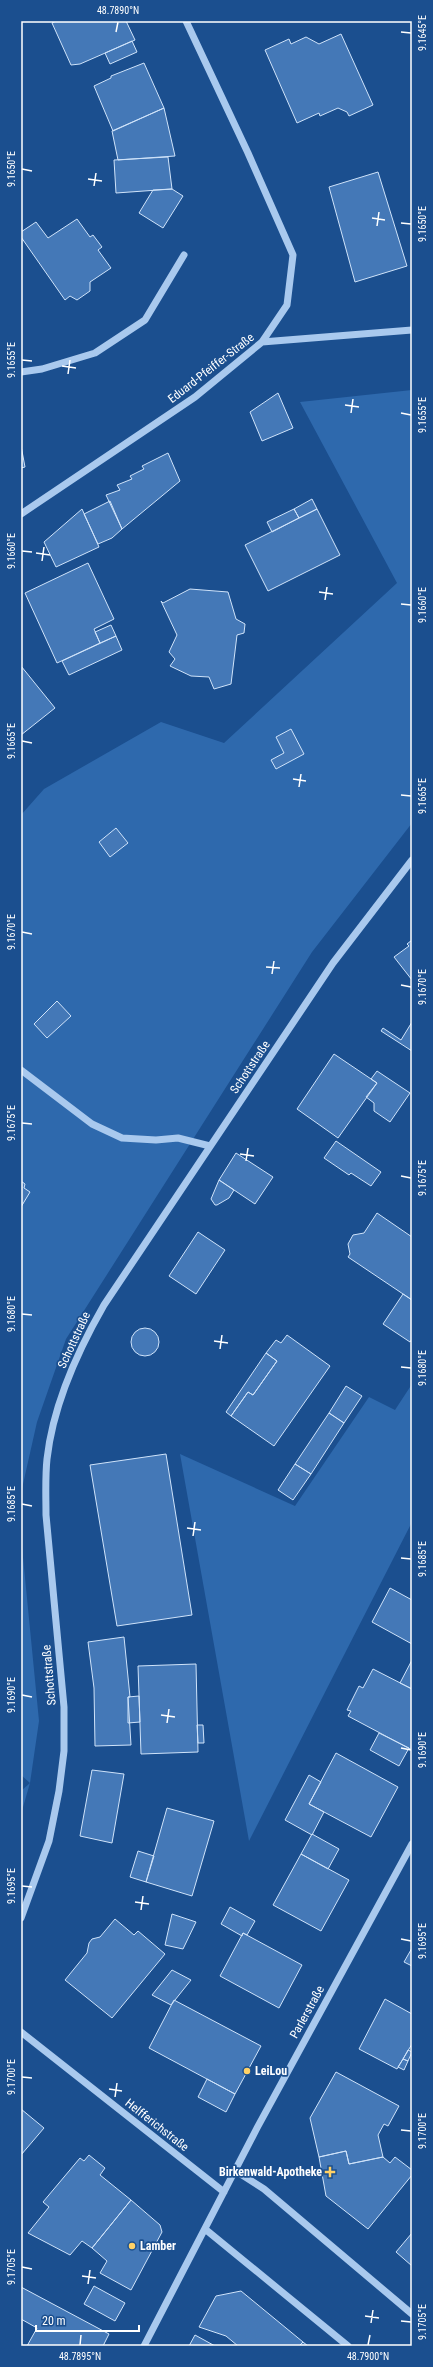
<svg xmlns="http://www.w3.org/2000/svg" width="433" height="2367" font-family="'Roboto Condensed',sans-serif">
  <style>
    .green { fill: #2e69ad }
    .building { fill: #4478b7; stroke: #cfe3fa }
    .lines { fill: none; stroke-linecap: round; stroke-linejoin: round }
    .minor { stroke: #a9c9ee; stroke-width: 7 }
    .ticks { fill: none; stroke: #fff; stroke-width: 1.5 }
    .poi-dot { fill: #ffd166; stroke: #1b4f8f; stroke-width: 1.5 }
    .labels { text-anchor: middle; stroke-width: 3.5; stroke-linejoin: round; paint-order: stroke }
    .street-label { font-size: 12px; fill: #fff; stroke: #1b4f8f }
    .poi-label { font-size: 12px; font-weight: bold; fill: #fff; stroke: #1b4f8f; text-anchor: start }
    .neatline { fill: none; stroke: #fff; stroke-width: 1.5 }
    .ticks-label { font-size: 10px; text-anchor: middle; fill: #fff }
  </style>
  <rect width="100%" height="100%" fill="#1b4f8f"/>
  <path class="green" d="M412,390V823L312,952L66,1339L37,1422L21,1493V815L44,789L161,722L224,743L397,583L300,402Z
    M412,1384V1522L249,1841L180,1454L295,1506L369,1397L395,1410Z
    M21,1537L39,1721L30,1783L21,1814V1791L30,1783L21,1775Z"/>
  <path class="building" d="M56,21H126L135,40L80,64L71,65L52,23Z
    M341,34L373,105L349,116L347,112L338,108L320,116L319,113L297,123L265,50L289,39L291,44L306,37L319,44Z
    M132,41L137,52L110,64L105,53Z
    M144,63L164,108L113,131L94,86L111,78V76Z
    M164,108L175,156L118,160L112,131Z
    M168,157L172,189L116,193L114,160Z
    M378,172L407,266L355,282L329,187Z
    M172,189L183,196L163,228L139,213L153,190Z
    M77,219L90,237L93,235L102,247L98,250L111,268L90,282V291L77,300L70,296L65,300L21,237V232L36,222L48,238Z
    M278,393L293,428L262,441L250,412Z
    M21,446L25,467L21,468Z
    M168,453L180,481L122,529L106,495L120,490L117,485L132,479L130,476L144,469L142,466Z
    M312,499L317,509L299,518L294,509Z
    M110,501L122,529L112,538L98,544L84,514Z
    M82,509L99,547L56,567L44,542Z
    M294,509L299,518L272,532L267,522Z
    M317,509L340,555L268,591L245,545Z
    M88,563L114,619L94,629L100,643L57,663L25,593Z
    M190,589L228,592L236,619L245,624L244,633L237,635L231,684L214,689L209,677L191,676L170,666L175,659L169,652L177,635L161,601L163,603Z
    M111,625L116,636L100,643L95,632Z
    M116,636L122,650L69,675L62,661Z
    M21,666L55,708L21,735Z
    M291,729L304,754L276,769L271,760L284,753L276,737Z
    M116,828L128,843L110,857L99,842Z
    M412,940V980L394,957L409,946L407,944Z
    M57,1001L71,1016L47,1038L34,1024Z
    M412,1022V1051L381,1031L383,1028L401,1040Z
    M334,1054L377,1083L338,1138L297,1109Z
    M377,1071L410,1093L390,1122L374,1111V1103L366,1097L377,1083L371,1079Z
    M336,1141L381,1172L371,1186L351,1173L349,1175L324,1158Z
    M236,1153L273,1177L255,1204L219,1180Z
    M219,1180L234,1190L229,1198L217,1205H215L211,1199Z
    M21,1181L25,1184L24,1188L30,1192L21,1207Z
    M377,1213L412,1237V1300L348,1257L350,1254L348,1244L353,1235L364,1233Z
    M198,1232L225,1250L196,1294L169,1276Z
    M403,1294L412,1300V1339L410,1342L383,1324Z
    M131 1342a14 14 0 1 1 28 0a14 14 0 1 1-28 0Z
    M287,1335L330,1366L274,1446L231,1416L248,1392L253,1395L277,1361L266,1353L276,1340L281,1343Z
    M266,1353L277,1361L253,1395L248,1392L231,1416L226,1412Z
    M346,1386L362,1396L344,1423L329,1413Z
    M329,1413L344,1423L311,1474L295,1464Z
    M166,1454L192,1615L117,1626L90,1465Z
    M295,1464L311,1474L293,1500L278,1490Z
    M390,1588L412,1600V1644L372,1622Z
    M124,1637L130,1697H128L131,1745L95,1746L94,1688L88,1642Z
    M412,1660V1689L400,1683Z
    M196,1664L198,1752L141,1754L138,1666Z
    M373,1669L412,1689V1750L348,1716L351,1711L347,1710L359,1686L363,1688Z
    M139,1696L140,1722L128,1723V1697Z
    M197,1725H203L204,1743H198Z
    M379,1733L409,1748L399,1766L370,1750Z
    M336,1753L398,1787L371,1837L309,1804Z
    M92,1770L124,1774L112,1843L80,1836Z
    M309,1775L321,1782L309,1804L324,1812L312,1835L285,1820Z
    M167,1808L214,1821L192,1896L146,1882Z
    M312,1834L339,1849L328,1869L301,1854Z
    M138,1851L154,1856L146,1882L130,1877Z
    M301,1854L349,1880L321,1931L273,1905Z
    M230,1907L255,1921L247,1935L243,1933L242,1936L221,1924Z
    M172,1914L196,1922L183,1949L165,1945Z
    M115,1919L134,1935L138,1931L165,1954L112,2018L65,1980L87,1953L89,1943L92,1939L100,1937Z
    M243,1933L302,1965L279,2008L220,1976Z
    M412,1948V1966L404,1962Z
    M172,1970L191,1980L171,2005L152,1995Z
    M385,1999L412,2014V2044L397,2069L359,2049Z
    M174,2000L261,2046L235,2094L149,2048Z
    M408,2050L412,2052L408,2061L403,2059Z
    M403,2059L408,2061L404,2070L398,2067Z
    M336,2072L399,2106L388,2126L384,2124L378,2135L383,2157L349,2164L346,2151L319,2157L310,2118Z
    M207,2079L235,2094L226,2112L198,2097Z
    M21,2109L44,2128L21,2155Z
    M346,2151L349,2164L383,2157L390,2163L395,2157L412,2170V2175L368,2229L326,2196L319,2157Z
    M89,2155L105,2168L100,2175L131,2200L92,2248L82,2241L70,2255L28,2233L49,2207L43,2202L80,2158L84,2161Z
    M131,2200L160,2225L162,2232L131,2290L100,2273L107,2261L92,2248Z
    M412,2233V2266L396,2252Z
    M94,2286L125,2303L115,2321L84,2304Z
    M21,2287L109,2334L103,2346H27L37,2328L21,2319Z
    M241,2291L303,2342L299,2346H238L226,2336L199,2327L216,2296Z
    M195,2335L215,2346H189Z
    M303,2342L308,2346H299Z"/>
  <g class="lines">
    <path class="minor" d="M262,342L412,330
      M21,372L42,369L95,353L145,320L184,255
      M21,514L195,397L262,342L287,305L293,255L248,153L186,21
      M21,1070L92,1124L122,1138L156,1140L178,1138L210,1146
      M21,1918L49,1841L59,1791L64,1751V1707L46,1515C46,1496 45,1478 47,1459C53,1405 77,1352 104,1305L333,963L412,860
      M21,2032L224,2192
      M236,2171L264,2189L412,2314
      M205,2229L348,2346
      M144,2346L257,2128L412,1844"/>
  </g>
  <path class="ticks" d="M116,32L118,22M401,32L411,33M22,169L32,171M88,179L102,181M94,186L96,173M372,218L385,220M401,223L411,224M377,226L379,212M22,360L32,361M62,366L76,368M68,374L70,360M345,405L359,407M351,413L353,399M401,413L411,415M22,551L32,552M36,553L50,555M42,561L44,547M319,592L333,594M325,600L327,587M401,604L411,605M22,741L32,743M293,779L306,781M299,787L301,774M401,795L411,796M22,932L32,934M266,967L280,968M272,974L274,961M401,985L411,987M22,1123L32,1124M240,1154L254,1156M246,1161L248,1148M401,1176L411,1178M22,1314L32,1315M214,1341L228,1343M220,1349L222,1335M401,1367L411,1368M22,1504L32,1506M187,1528L201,1530M193,1536L195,1522M401,1558L411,1559M22,1695L32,1697M161,1715L175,1717M167,1723L169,1709M401,1748L411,1750M22,1886L32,1887M135,1902L149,1904M141,1910L143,1896M401,1939L411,1941M22,2077L32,2078M109,2089L122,2091M115,2097L117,2083M401,2130L411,2131M22,2267L32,2269M82,2276L96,2278M88,2284L90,2270M365,2316L379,2318M401,2321L411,2322M371,2323L373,2310M80,2345L81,2335M368,2345L370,2335"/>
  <g class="poi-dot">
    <circle cx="247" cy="2071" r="4"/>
    <path d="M328 2166h4v4h4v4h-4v4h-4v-4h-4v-4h4z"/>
    <circle cx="132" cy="2246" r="4"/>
  </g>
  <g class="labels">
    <g class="street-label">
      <text transform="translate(211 368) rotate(-38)" y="4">Eduard-Pfeiffer-Straße</text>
      <text transform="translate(250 1067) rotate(-56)" y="4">Schottstraße</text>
      <text transform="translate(74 1340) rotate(-65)" y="4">Schottstraße</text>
      <text transform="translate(49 1675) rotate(-95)" y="4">Schottstraße</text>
      <text transform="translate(307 2012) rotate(-61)" y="4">Parlerstraße</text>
      <text transform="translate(157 2125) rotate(38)" y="4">Helfferichstraße</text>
    </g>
    <g class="poi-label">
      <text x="255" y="2075">LeiLou</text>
      <text x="322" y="2176" text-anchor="end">Birkenwald-Apotheke</text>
      <text x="140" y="2250">Lamber</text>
    </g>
  </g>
  <rect width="433" height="2367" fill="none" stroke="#1b4f8f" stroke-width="44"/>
  <path d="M36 2325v6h103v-6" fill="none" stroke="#ffffff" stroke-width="2"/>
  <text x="42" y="2325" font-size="12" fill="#ffffff" stroke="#1b4f8f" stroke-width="3" paint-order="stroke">20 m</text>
  <rect x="22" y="22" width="389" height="2323" class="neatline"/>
  <g class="ticks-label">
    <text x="118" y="14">48.7890°N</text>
    <text transform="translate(422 33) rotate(-90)" y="4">9.1645°E</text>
    <text transform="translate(11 169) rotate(-90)" y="4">9.1650°E</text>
    <text transform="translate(422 224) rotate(-90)" y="4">9.1650°E</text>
    <text transform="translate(11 360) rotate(-90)" y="4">9.1655°E</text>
    <text transform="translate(422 415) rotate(-90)" y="4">9.1655°E</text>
    <text transform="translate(11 551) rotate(-90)" y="4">9.1660°E</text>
    <text transform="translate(422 605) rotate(-90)" y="4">9.1660°E</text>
    <text transform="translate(11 741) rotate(-90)" y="4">9.1665°E</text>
    <text transform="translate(422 796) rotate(-90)" y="4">9.1665°E</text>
    <text transform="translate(11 932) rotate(-90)" y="4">9.1670°E</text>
    <text transform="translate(422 987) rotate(-90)" y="4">9.1670°E</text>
    <text transform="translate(11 1123) rotate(-90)" y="4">9.1675°E</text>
    <text transform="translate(422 1178) rotate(-90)" y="4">9.1675°E</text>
    <text transform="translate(11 1314) rotate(-90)" y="4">9.1680°E</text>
    <text transform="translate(422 1368) rotate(-90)" y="4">9.1680°E</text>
    <text transform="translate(11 1504) rotate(-90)" y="4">9.1685°E</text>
    <text transform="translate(422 1559) rotate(-90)" y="4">9.1685°E</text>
    <text transform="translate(11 1695) rotate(-90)" y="4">9.1690°E</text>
    <text transform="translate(422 1750) rotate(-90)" y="4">9.1690°E</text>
    <text transform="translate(11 1886) rotate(-90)" y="4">9.1695°E</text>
    <text transform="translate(422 1941) rotate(-90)" y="4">9.1695°E</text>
    <text transform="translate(11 2077) rotate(-90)" y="4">9.1700°E</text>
    <text transform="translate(422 2131) rotate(-90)" y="4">9.1700°E</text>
    <text transform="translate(11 2267) rotate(-90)" y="4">9.1705°E</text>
    <text transform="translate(422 2322) rotate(-90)" y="4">9.1705°E</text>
    <text x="80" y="2360">48.7895°N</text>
    <text x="368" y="2360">48.7900°N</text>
  </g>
</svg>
